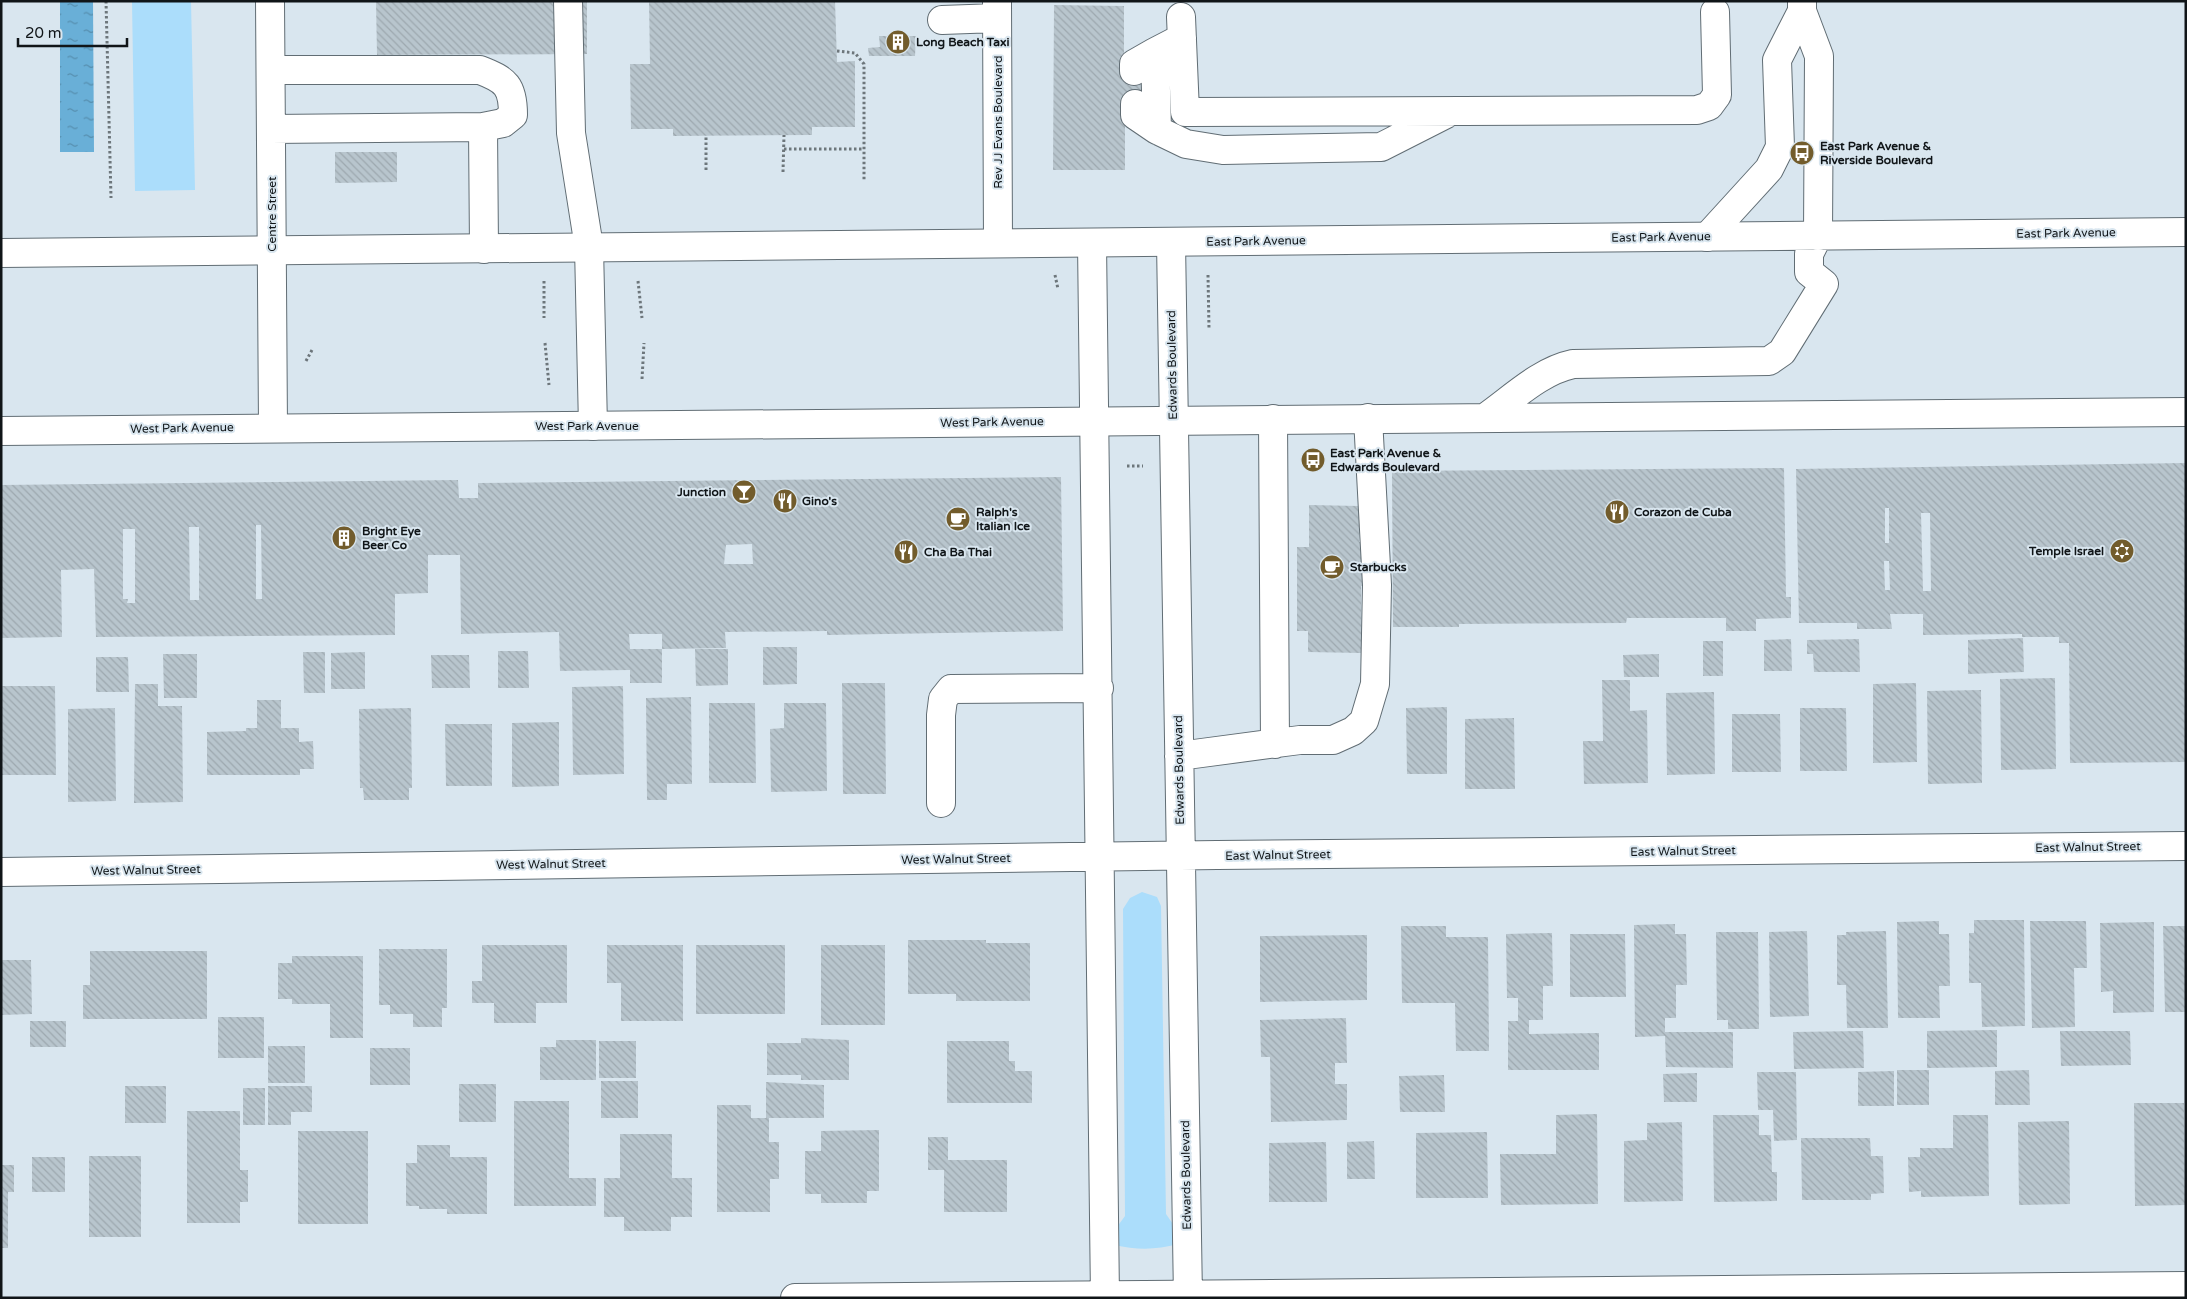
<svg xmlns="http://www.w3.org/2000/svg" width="2187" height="1299" font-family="'Varela Round',sans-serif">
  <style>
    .green { fill: #abddfb }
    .water { fill: url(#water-ripples) }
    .building { fill: url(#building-back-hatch); fill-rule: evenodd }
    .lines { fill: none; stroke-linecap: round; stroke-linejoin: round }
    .minor-casing { stroke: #616d74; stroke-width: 30 }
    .highway-casing { stroke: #616d74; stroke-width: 30 }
    .path { stroke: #6d767b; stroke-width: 3; stroke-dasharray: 2.5 2.5; stroke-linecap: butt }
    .minor { stroke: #fff; stroke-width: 28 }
    .highway { stroke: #fff; stroke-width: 28 }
    .labels { text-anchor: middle; stroke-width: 4; stroke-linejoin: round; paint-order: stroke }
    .poi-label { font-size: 12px; font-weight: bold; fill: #101518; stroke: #d9e6ef; text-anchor: start }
    .street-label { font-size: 12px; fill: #101518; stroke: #d9e6ef }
  </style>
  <defs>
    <pattern id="water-ripples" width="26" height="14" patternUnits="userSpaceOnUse" patternTransform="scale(1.25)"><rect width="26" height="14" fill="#69afd7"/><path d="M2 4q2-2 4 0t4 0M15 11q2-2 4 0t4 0" fill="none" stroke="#558dad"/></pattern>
    <pattern id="building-back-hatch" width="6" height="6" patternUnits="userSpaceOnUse" patternTransform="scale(1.25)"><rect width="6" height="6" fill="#b8c5cd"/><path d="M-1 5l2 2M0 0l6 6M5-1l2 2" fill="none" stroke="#9da8af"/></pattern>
  </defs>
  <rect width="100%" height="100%" fill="#d9e6ef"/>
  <path class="green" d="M132,1H191L195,190L135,191Z
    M1142,892L1157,897L1161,906L1166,1214L1177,1230L1178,1244C1156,1250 1137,1250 1114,1245V1231L1125,1216L1123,909L1130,898Z"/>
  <path class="water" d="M60,1H93L94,152H60Z"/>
  <path class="building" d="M376,1H587V54L377,55Z
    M649,1H835L837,62L855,61V127H812V135L673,136V129H631L630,64H650Z
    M1054,5L1124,6V71L1142,72V104H1125V170H1053Z
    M879,36H916L915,56H869L868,48L880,47Z
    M335,152H397V182L335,183Z
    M2186,463V762L2070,763L2069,643H2059V637H2022V634L1923,635V614H1890L1892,629H1857V623H1799L1796,469ZM1885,508H1889V543H1885ZM1921,513H1930L1931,591H1923ZM1884,561H1889L1890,590H1885Z
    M1784,468L1786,597H1791V618L1756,619V631H1726V618H1627L1626,623L1459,624V627H1393L1392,471Z
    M1061,477L1063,631L827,635V631L725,632L726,648L662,649V683H630V670L560,671L559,632L461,634L460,555H428V593L395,594V635L96,637L94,569L61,570L62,637L1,638V485L458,480L459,498H478V483ZM256,525H261L262,599H256ZM189,527H199V600H190ZM123,529H135V603H127L128,599H123ZM752,544L753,564H724L726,545ZM629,634H662V649H630Z
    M1309,505L1359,506V542H1367V586H1361V653L1308,652V631H1297V547H1309Z
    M2023,638L2024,672L1968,674V640Z
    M1791,639L1792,671H1764V640Z
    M1859,639L1860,672H1814L1813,654H1807V640Z
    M1703,641H1723V676H1703Z
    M763,647H797V684L763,685Z
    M695,649H728V685L696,686Z
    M498,651H528L529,688H498Z
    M303,652H325V693H304Z
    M365,652V689H331V653Z
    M163,654H197V698H164Z
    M1659,654V677H1624L1623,655Z
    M431,655H469L470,688H432Z
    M96,657H128L129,692H96Z
    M2055,678L2056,769L2001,770L2000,679Z
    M1602,680H1630V711L1647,710L1648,783L1584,784L1583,741H1603Z
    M842,683H885L886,794H843Z
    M1916,683L1917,762L1873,763V684Z
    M135,684H158V706H182L183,802L134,803Z
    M1,686H55L56,775H1Z
    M623,686L624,774L573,775L572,687Z
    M1981,690L1982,783L1928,784L1927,691Z
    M1714,692L1715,774L1667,775L1666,693Z
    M691,697L692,784H667V800H647L646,698Z
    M257,700H281V728H299V742L313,741L314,769H300V775H207V732L246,731V728H257Z
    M709,703H755L756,783H709Z
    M784,703H826L827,791L771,792L770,729L784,728Z
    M1447,707V774H1407L1406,708Z
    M115,708L116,801L68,802V709Z
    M411,708L412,788H409V800H364L363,788H360L359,709Z
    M1800,708H1846L1847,771H1800Z
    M1732,714H1780L1781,772H1732Z
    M1514,718L1515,789H1465V719Z
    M559,722V786L512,787V723Z
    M445,724H492V786H446Z
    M1974,920H2024L2025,1026L1982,1027L1981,983H1969V933H1974Z
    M1939,921V934H1949L1950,986H1939L1940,1018H1898L1897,922Z
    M2030,921H2086L2087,968H2074L2075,1027L2032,1028Z
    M2154,922V1012L2113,1013V991L2101,992L2100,923Z
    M1675,924V934H1686L1687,985H1676V1018H1665V1032H1733V1068L1666,1067L1665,1036L1635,1037L1634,925Z
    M1401,926H1446V937H1488L1489,1051H1456L1455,1003H1402Z
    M2163,926H2186V1012H2165Z
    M1807,931L1809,1016L1770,1017L1769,932Z
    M1886,931L1888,1028H1847L1846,985H1837V935H1846V932Z
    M1716,932H1758L1759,1029H1728V1020H1717Z
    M1552,933L1553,986H1543V1020H1529V1034L1599,1033V1070H1508V1021H1518V998H1507L1506,934Z
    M1570,934H1625L1626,997H1570Z
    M1367,935V1000L1260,1002V936Z
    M908,940H986V943H1030V1001H956V994H908Z
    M482,945H567V1003H536V1023H494V1003H472V981H482Z
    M607,945H683V1021H621V983H607Z
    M696,945H785V1014H696Z
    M821,945H885V1025H821Z
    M379,949H447V1008H442V1027H413V1014H390V1005H379Z
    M90,951H207V1019H83V985H90Z
    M292,956H363V1038H330V1004H292V999H278V963H292Z
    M1,960H31L32,1014L1,1015Z
    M218,1017H264V1058H218Z
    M1346,1018L1347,1063H1335V1084H1347V1120L1271,1122L1270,1057H1261L1260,1020Z
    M30,1021H66V1047H30Z
    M1997,1030V1067L1927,1068V1031Z
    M1863,1031L1864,1068L1794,1069L1793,1032Z
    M2060,1031H2130L2131,1065L2061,1066Z
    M801,1038L849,1040V1080H801V1075H767V1043H801Z
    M556,1040H596V1080H540V1047H556Z
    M599,1041H636V1078H599Z
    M947,1041H1009V1061H1015V1071H1032V1103H947Z
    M268,1046H305V1083H268Z
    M370,1048H410V1085H370Z
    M1897,1070H1929V1105H1897Z
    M2029,1070L2030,1105H1995V1071Z
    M1894,1071V1106H1858V1072Z
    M1757,1072H1796L1797,1140L1774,1141L1773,1110H1758Z
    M1697,1073V1102H1664L1663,1074Z
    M1444,1075L1445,1112H1400L1399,1076Z
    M601,1081H638V1118H601Z
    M766,1082L824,1085V1118H769V1142H779V1179H770V1212H717V1105H751V1118H766Z
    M459,1084H496V1122H459Z
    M125,1086H166V1123H125Z
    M268,1086H312V1112H291V1125H268Z
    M243,1088H265V1125H243Z
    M514,1101H569V1178H596V1206H514Z
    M2134,1103H2184L2185,1205L2135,1206Z
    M187,1111H240V1170H248V1202H240V1223H187Z
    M1597,1114L1598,1204L1501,1205L1500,1154H1556V1115Z
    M1713,1115H1759V1135H1771L1772,1172H1777V1201L1714,1202Z
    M1953,1115H1988L1989,1196L1921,1197V1191L1909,1192L1908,1157H1920V1148H1953Z
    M2069,1121L2070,1204L2019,1205L2018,1122Z
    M1682,1122L1683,1201L1624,1202V1141L1647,1140V1123Z
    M879,1130V1191H867V1203H821V1194H805V1151H821V1131Z
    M298,1131H368V1224H298Z
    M1487,1132L1488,1198H1416V1133Z
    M620,1134H672V1178H692V1217H671V1231H624V1217H604V1178H620Z
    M928,1137H948V1160H1007V1212H944V1170H928Z
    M1801,1138H1870L1871,1156H1883L1884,1193L1871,1194V1200H1802Z
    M1374,1141L1375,1179H1347V1142Z
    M1326,1142L1327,1202H1269V1143Z
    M417,1145H450V1157H487V1214H447V1209H419V1206H406V1163H417Z
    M89,1156H141V1237H89Z
    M32,1157H65V1192H32Z
    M1,1165H14V1192H8V1248H1Z"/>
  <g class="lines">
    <defs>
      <path id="minor" d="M270,1L273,427
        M568,1L571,133L589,247L593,426
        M997,1L998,243
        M1802,1V11L1819,56L1818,236
        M1181,17L1185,112L1697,110L1709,106L1717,95L1715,12
        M942,20L997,18
        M1182,38L1155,52L1157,130L1186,144L1223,150L1381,147L1446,114
        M271,70H480C506,80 513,86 513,115L503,123L483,127L271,129
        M1134,71V64L1155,52
        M1135,104V115L1157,130
        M483,127L484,249
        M1707,237L1769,169L1780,147L1777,60L1802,11
        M1171,242L1188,1298
        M1092,243L1105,1298
        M1273,419L1275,744
        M1179,756L1300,740H1333L1353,731L1364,721L1375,684L1377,585L1368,418
        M941,803V715L943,699L951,689L1099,688
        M1,872L1217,855L2186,846
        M795,1298L2186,1286"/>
      <path id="highway" d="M1,253L2186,232
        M1486,417C1513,398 1540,371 1573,364L1769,361L1782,352L1824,284L1809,272V254L1818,236
        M1,431L2186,412"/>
    </defs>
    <use href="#minor" class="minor-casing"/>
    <use href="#highway" class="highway-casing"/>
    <path class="path" d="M106,1L111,198
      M837,51L855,53L864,64V181
      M784,149H864
      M706,170V135
      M783,172L784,135
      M1055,275L1058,289
      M1208,275L1209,329
      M544,281V318
      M638,281L642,318
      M545,343L549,385
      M306,361L312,350
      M642,379L644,343
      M1127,466H1143"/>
    <use href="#minor" class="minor"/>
    <use href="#highway" class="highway"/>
  </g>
  <defs>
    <symbol id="building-disc" viewBox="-11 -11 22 22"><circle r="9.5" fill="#725c2c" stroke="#d9e6ef"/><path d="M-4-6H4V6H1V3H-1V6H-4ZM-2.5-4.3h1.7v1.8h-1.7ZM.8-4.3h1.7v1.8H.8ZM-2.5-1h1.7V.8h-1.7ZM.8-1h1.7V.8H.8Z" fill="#fff"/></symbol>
    <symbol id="bus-disc" viewBox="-11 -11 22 22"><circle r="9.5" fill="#725c2c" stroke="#d9e6ef"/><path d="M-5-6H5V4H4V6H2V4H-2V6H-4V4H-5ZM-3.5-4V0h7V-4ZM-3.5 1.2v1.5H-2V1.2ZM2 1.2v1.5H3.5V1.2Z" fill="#fff"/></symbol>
    <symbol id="bar-disc" viewBox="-11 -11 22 22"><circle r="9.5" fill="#725c2c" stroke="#d9e6ef"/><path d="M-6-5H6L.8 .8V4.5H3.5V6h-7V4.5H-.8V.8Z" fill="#fff"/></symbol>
    <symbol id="restaurant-disc" viewBox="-11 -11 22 22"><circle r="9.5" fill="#725c2c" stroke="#d9e6ef"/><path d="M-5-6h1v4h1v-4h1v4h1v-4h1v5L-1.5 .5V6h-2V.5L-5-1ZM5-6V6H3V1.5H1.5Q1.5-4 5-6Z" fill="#fff"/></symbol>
    <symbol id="cafe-disc" viewBox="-11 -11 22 22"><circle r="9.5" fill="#725c2c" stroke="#d9e6ef"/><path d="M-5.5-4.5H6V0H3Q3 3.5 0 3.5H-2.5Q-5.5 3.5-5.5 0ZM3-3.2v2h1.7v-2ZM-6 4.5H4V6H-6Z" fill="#fff"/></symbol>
    <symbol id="synagogue-disc" viewBox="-11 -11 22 22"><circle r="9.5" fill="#725c2c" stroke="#d9e6ef"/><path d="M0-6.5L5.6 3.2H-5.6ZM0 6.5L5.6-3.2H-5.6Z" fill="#fff"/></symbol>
  </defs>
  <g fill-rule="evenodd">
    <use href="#building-disc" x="884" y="28" width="28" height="28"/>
    <use href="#bus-disc" x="1788" y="139" width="28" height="28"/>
    <use href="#bus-disc" x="1299" y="446" width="28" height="28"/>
    <use href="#bar-disc" x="730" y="478" width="28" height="28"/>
    <use href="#restaurant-disc" x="771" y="487" width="28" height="28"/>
    <use href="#restaurant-disc" x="1603" y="498" width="28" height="28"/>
    <use href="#cafe-disc" x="944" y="505" width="28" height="28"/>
    <use href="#building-disc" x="330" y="524" width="28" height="28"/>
    <use href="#synagogue-disc" x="2108" y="537" width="28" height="28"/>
    <use href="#restaurant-disc" x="892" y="538" width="28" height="28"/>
    <use href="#cafe-disc" x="1318" y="553" width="28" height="28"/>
  </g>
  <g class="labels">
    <g class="poi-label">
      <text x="916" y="46">Long Beach Taxi</text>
      <text x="1820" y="150">East Park Avenue &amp;<tspan x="1820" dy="14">Riverside Boulevard</tspan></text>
      <text x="1330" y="457">East Park Avenue &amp;<tspan x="1330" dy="14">Edwards Boulevard</tspan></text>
      <text x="726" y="496" text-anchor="end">Junction</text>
      <text x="802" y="505">Gino's</text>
      <text x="976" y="516">Ralph's<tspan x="976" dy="14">Italian Ice</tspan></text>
      <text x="1634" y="516">Corazon de Cuba</text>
      <text x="362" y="535">Bright Eye<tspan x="362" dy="14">Beer Co</tspan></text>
      <text x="2104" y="555" text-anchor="end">Temple Israel</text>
      <text x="924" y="556">Cha Ba Thai</text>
      <text x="1350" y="571">Starbucks</text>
    </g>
    <g class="street-label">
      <text transform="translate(998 122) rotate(-90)" y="4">Rev JJ Evans Boulevard</text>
      <text transform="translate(272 214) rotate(-90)" y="4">Centre Street</text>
      <text transform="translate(2066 233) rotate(-1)" y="4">East Park Avenue</text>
      <text transform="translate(1661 237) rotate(-1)" y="4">East Park Avenue</text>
      <text transform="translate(1256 241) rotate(-1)" y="4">East Park Avenue</text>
      <text transform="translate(1172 365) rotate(-91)" y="4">Edwards Boulevard</text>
      <text transform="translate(992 422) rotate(-1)" y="4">West Park Avenue</text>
      <text x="587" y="430">West Park Avenue</text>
      <text transform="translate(182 428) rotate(-1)" y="4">West Park Avenue</text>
      <text transform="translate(1179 770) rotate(-91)" y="4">Edwards Boulevard</text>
      <text transform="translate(2088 847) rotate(-1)" y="4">East Walnut Street</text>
      <text transform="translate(1683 851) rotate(-1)" y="4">East Walnut Street</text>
      <text transform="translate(1278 855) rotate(-1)" y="4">East Walnut Street</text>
      <text transform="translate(956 859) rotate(-1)" y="4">West Walnut Street</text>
      <text transform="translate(551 864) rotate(-1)" y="4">West Walnut Street</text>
      <text transform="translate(146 870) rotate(-1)" y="4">West Walnut Street</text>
      <text transform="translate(1186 1175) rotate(-91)" y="4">Edwards Boulevard</text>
    </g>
  </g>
  <rect width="2187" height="1299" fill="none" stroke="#101518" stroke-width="5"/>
  <path d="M18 38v8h109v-8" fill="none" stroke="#101518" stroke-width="2.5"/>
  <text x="25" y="38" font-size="15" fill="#101518" stroke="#d9e6ef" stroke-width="4" paint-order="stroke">20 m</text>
</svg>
